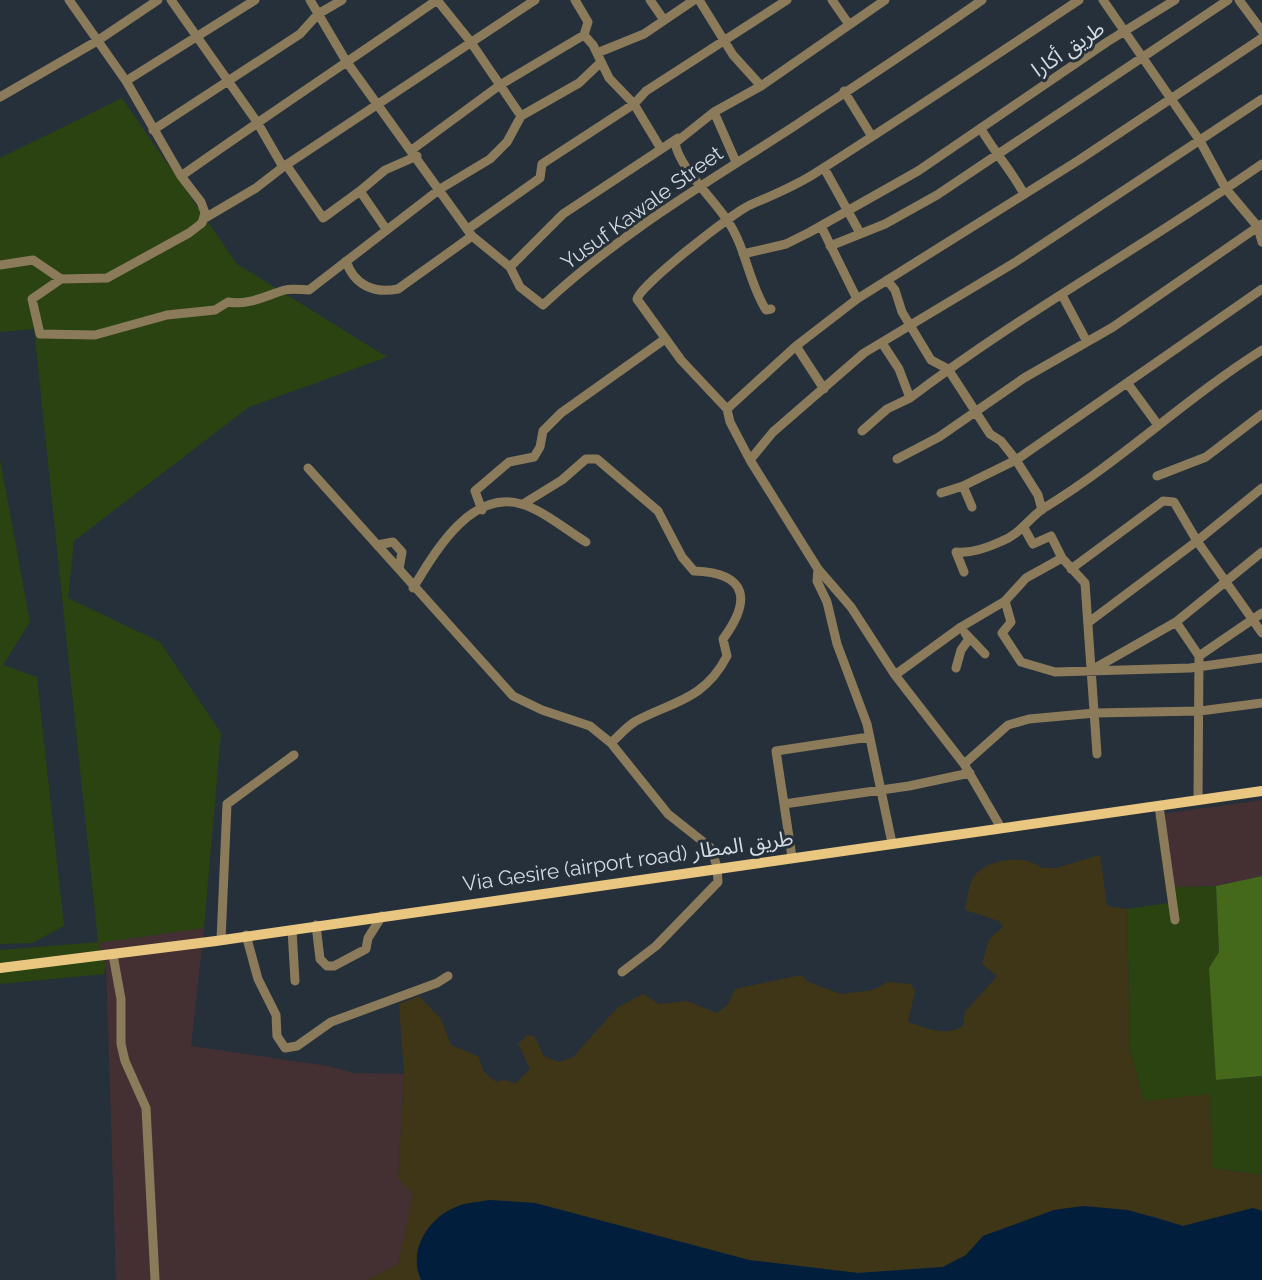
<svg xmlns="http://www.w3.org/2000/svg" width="1262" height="1280" font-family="Raleway,'Noto Sans Arabic',sans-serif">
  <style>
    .industrial { fill: #443033 }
    .green { fill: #2b4211 }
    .forest { fill: #44691a }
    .sand { fill: #3e3616 }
    .water { fill: #011e3d }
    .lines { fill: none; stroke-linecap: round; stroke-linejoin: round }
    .minor { stroke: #8b7b5a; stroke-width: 9 }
    .major { stroke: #e9c780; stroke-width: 10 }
    .labels { text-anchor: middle; stroke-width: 6; stroke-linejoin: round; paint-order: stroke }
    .street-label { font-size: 21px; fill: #d3dae1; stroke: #25303a }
  </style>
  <rect width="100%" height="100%" fill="#25303a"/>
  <path class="industrial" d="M1262,800V876L1216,886L1172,887L1162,814Z
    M204,928L191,1046L328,1066L354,1073L404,1074L398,1178L414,1195L398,1264L367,1280H116L106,964L98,943Z"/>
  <path class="green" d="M122,98L237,264L387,357L249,407L74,541L68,598L160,642L221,733L204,928L98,943L106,964L104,974L0,984V950L98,942L34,329L0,332V158Z
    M0,459L30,622L3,665L37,677L64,926L32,943L0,944Z
    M1162,814L1172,887L1216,886L1219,952L1216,1080L1262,1076V1175L1212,1168L1144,1102L1130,1050L1127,909L1168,903L1155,815Z"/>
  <path class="forest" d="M1262,876V1076L1216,1080L1209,968L1219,952L1216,886Z"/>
  <path class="sand" d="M1100,855L1107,906L1127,909L1130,1050L1144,1101L1210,1094L1212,1168L1262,1175V1211L1253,1208L1183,1226L1153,1216L1055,1210L984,1236L966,1255L943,1267L858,1273L749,1260L535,1203L489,1200L461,1205L440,1215L416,1263L421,1280H367L398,1264L413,1195L398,1178L404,1074L399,1004L419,996L441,1019L451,1045L479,1057C482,1070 485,1075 497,1082L504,1080L516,1083L530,1069L518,1044L527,1035L534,1036L544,1056L558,1062L572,1058L618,1007L643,994L659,1004L687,1001L717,1013L728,1004L735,989L801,975L808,982L841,994L873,990L888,982L911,984L915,991L908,1022C927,1028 945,1037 963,1026L965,1012L997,976L982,964L989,939L1003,927L999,921L965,910C967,901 968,887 973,878C985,858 1026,854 1042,868H1056Z"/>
  <path class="water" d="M489,1200L535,1203L749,1260L858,1273L943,1267L966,1255L983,1236L1054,1210L1083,1206L1128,1210L1183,1226L1253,1208L1262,1211V1280H421C407,1249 430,1215 461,1205C470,1202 480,1202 489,1200Z"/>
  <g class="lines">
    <path class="minor" d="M69,0L126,81L181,176
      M171,0L257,122L283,167
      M310,0L346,61L472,236L510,267L520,287L543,305C621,232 707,183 796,125C858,84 921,43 982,0
      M437,0C352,59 266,116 181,176L201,202L205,213L202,223L189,233L107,278L61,279L32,299L40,334L95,335L167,315L215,310L228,302C248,306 267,295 285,290C292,288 302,290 309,290L440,189L490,159L507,142L521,116L470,41L437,0
      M650,0L664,20
      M699,0L733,55L761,86
      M832,0L848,23
      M1103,0L1200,141L1226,189L1258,227L1262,242
      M1239,0L1262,31
      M584,35L593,45L609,78L634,104L646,91L787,0
      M597,53L644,34L694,0
      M126,81L255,0
      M844,91L871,135
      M0,97L97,41L158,0
      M714,112L736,162
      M521,116L579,83L601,62
      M981,129C995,153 1011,170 1024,194
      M153,130L300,34L318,14L342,0
      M413,149L500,85L584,35L588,22L575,0
      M287,166L323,218L360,191L386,229
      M824,168L860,233
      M360,191L385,170L417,156
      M205,218L256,188L283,167L535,0
      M821,226L857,299
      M468,229L540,178L542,164L634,104L661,149
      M830,246L885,224L937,195L1228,0
      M743,254L786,244L810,232L918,171L1107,42L1175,0
      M346,261C354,285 374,294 398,289L472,236
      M0,265L33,260L61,279
      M510,267L563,214L678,138
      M887,280L895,290L902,312L931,360L948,369L990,434L1001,441L1016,460L1038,495L1042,510
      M1062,295L1087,342
      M771,309L766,310C748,281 746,247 727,220C713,198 680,169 675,143L714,112L761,86L885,0
      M882,343L899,369L910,398
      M796,346L824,389
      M1128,384L1158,425
      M727,409L796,346L857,299L1079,160L1262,38
      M862,431L887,409L910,398C1022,313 1146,245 1262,164
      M897,459L939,437L1024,378L1113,327L1262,224
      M750,460L773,432L864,353L1017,261L1262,99
      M308,468L513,696L542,710L590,726L611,743L668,814L711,848L717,867L718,882L656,946L622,972
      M1157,476L1206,457L1262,414
      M963,486L972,507
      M1262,488L1197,541L1262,633
      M941,493L963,486L1016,460L1262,289
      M523,504L562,480L586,459H597L658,511L682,557L694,571C749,573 751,601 723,639L727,656C704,700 674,701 636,721C627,726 619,736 611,743
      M482,510L475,491L509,462L534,457L540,447L543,431L561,413L665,339
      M1024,528L1033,544L1051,536L1062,558L1085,583L1097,754
      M377,545L393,542L402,552L399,569
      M818,569L817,581L827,602L837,644L867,724L892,843
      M1071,569L1163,501L1174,502L1197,541L1089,622
      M964,572L956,552C971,554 989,547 1002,541C1020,534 1029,518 1044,508C1121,461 1186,398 1262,350
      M413,588C434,554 470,489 521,504C543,510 566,530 586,542
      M1005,601L1011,622L1002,633L1021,662L1055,672L1190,668L1262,658
      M1176,622L1199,656
      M966,634L985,654
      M1097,667L1176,622L1262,552
      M956,668L961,650L969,639L965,633
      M895,675L961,627L1005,601L1026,578L1062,558
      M964,764L1008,725L1029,719L1095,713L1200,711L1262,703
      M1198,799L1199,656L1262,613
      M784,804L909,786L970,773
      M1159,806L1175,920
      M1000,826L964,764L895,675L851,607L818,569L750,460L730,422L727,409L681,360L637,299C641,284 733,213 750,205C773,195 796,186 817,172C905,116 992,58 1079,0
      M792,857L776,751L869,737
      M316,925L320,959L327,966H334L366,949L368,938L382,916
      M292,930L295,981
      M246,935L258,979L276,1015L277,1036L285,1048L297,1046L331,1022L437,983L448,976
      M221,940L227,804L294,755
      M113,955L121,999V1044L125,1061L146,1108L155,1280"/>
    <path class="major" d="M0,968L216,941L1262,791"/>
  </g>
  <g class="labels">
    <g class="street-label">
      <text transform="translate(1068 49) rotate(-34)" y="7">طريق أكارا</text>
      <text transform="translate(642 208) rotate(-36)" y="7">Yusuf Kawale Street</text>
      <text transform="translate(628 861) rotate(-8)" y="7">Via Gesire (airport road) طريق المطار</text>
    </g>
  </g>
</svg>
